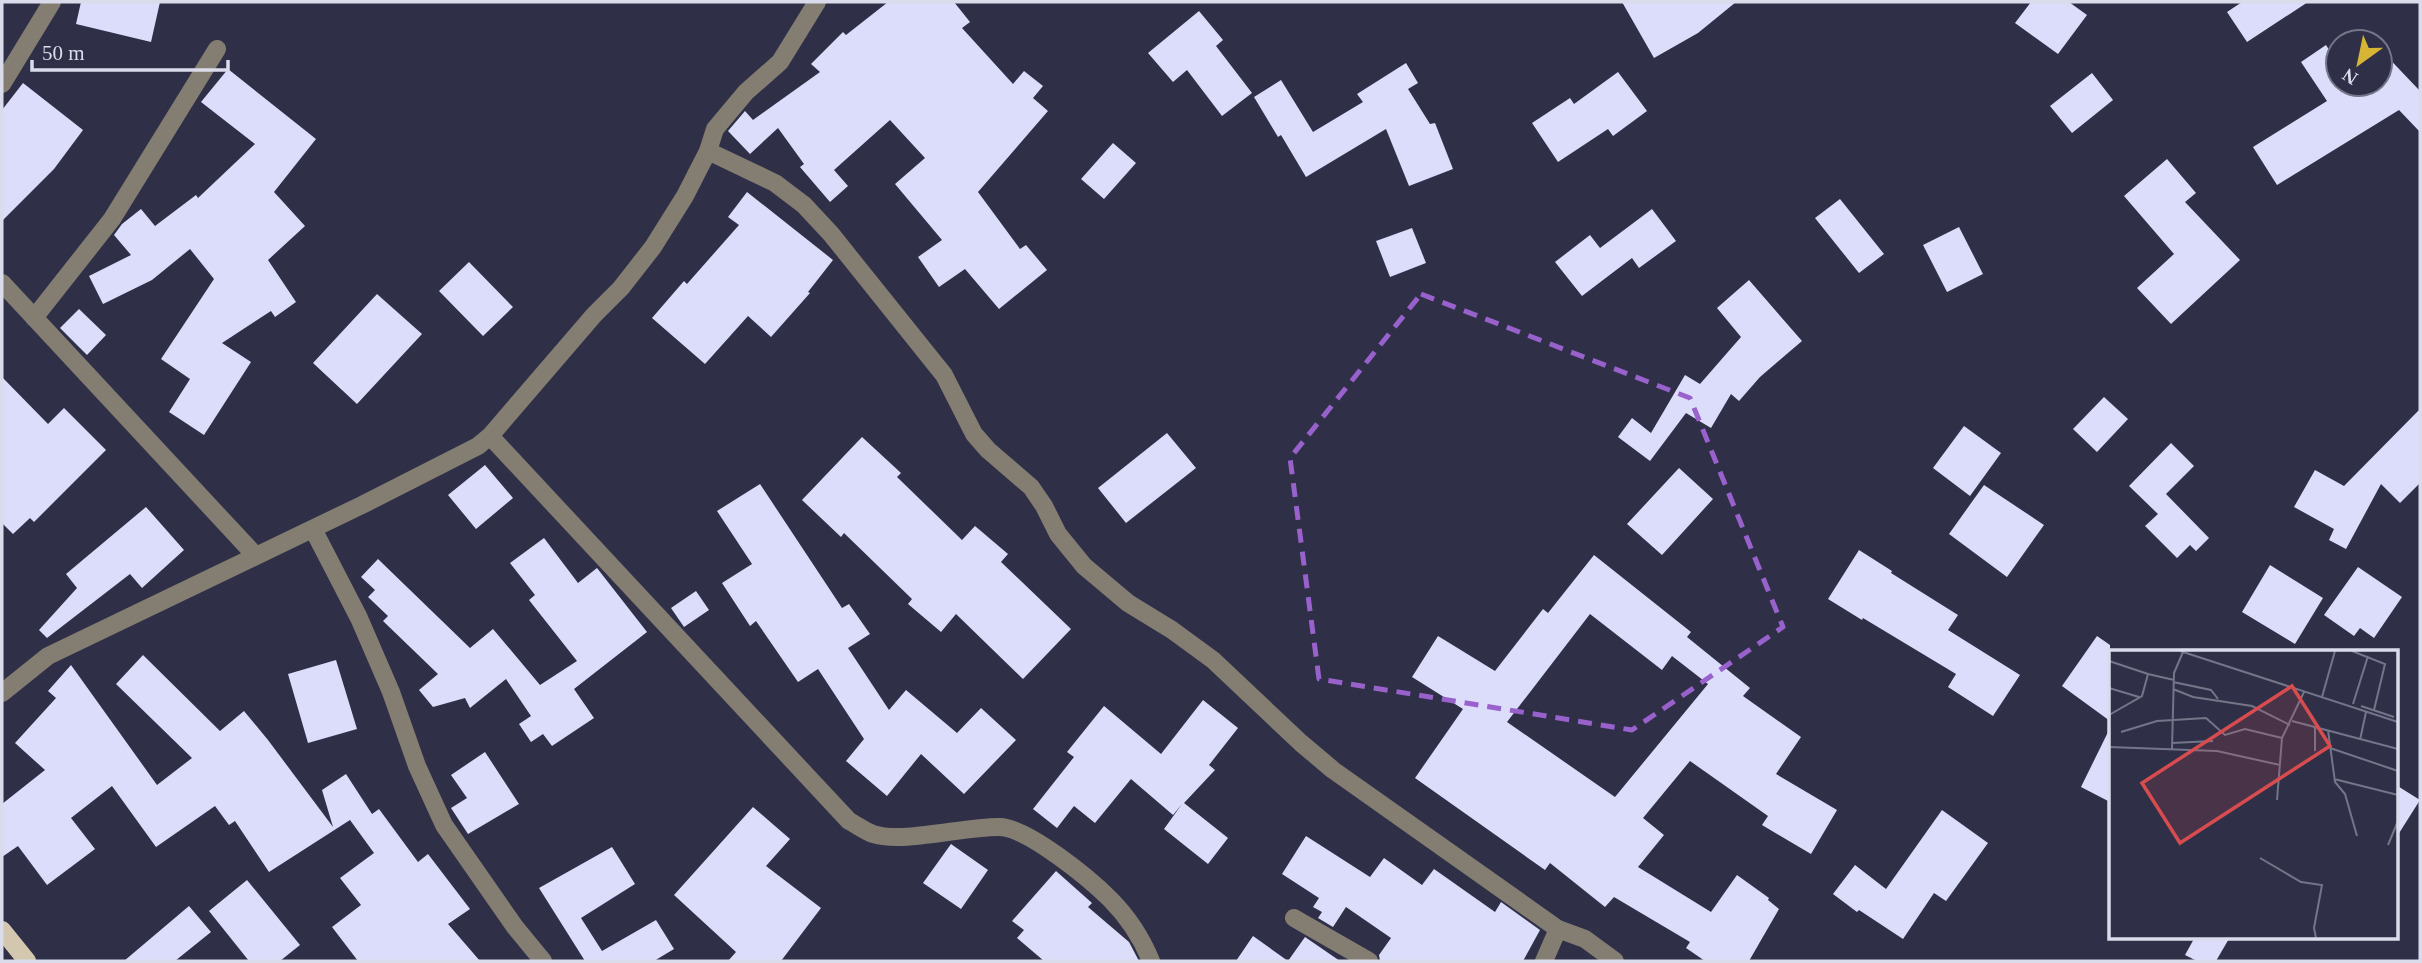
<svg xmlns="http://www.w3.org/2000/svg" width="2422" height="963" font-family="'Times New Roman',serif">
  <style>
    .building { fill: #dbddfb; fill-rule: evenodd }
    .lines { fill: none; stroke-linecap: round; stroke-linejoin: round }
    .minor { stroke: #837d72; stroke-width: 18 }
    .major { stroke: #d4c7b0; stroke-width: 18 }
    .marked { fill: none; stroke: #9861cc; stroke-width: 5; stroke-dasharray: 14 9; stroke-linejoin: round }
    .inset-road { fill: none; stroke: #747589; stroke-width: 2 }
    .view { fill: #d74c4f; fill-opacity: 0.15; stroke: #d74c4f; stroke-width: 3.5 }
    .inset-edge { fill: none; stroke: #dbdceb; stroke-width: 3.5 }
  </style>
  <rect width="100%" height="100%" fill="#2f3047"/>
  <path class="building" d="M81,2H160L151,42L76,24Z
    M888,2H954L970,22L962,28L1013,84L1024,71L1043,86L1033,98L1048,111L978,192L1020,249L1026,245L1047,270L999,309L965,269L939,287L918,257L942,240L895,184L925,158L890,120L834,170L848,186L830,202L800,167L804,164L778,128L750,154L728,131L745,111L753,120L820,72L811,64L843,32L846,35Z
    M1622,2H1736L1698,33L1654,58Z
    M2031,2H2069L2087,15L2058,54L2015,23Z
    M2242,2H2308L2247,42L2227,12Z
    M1199,11L1223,40L1216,46L1252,93L1222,116L1187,70L1173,82L1148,53Z
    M2326,45L2338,64V84H2380V49L2420,91V132L2399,110L2277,185L2253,147L2327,101L2301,62Z
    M1406,63L1418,83L1408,89L1430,124L1435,123L1453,169L1409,186L1386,129L1306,177L1281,135L1278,137L1254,97L1281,80L1313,132L1363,102L1357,94Z
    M228,69L316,139L274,192L305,226L268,260L296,302L275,317L271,311L222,343L251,362L204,435L169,412L190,379L161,359L214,279L190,249L152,280L103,304L89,276L131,255L114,235L122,224L141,209L155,226L196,195L198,198L255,144L201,102Z
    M1618,72L1647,111L1613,136L1608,129L1558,162L1532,123L1570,98L1574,104Z
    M2092,73L2113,100L2072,133L2050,106Z
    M23,83L83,130L54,169L2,221V110Z
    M1113,143L1136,163L1104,199L1081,179Z
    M2167,159L2196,193L2185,202L2240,260L2171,324L2137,288L2174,254L2124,196Z
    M747,192L833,260L808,292L810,293L771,337L748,316L705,364L652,318L684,281L687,284L739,225L728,217Z
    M1840,199L1884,254L1859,273L1815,218Z
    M1652,209L1676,241L1639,268L1632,258L1582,296L1555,262L1590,235L1600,248Z
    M1959,227L1983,274L1947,292L1923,245Z
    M1412,228L1426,263L1390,277L1376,241Z
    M469,262L513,307L483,336L439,291Z
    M1749,280L1802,341L1760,377L1739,401L1731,394L1711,428L1686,413L1650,461L1618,437L1632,418L1651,433L1685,375L1700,384L1741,337L1717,308Z
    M377,294L422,334L357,404L313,363Z
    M79,309L106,335L87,355L60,328Z
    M2,377L48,424L64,408L106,450L34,522L30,518L13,534L2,523Z
    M2104,397L2128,419L2097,452L2073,429Z
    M2420,409V483L2400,503L2381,484L2346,549L2329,540L2334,529L2294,507L2315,470L2344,486Z
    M1964,426L2001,453L1970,496L1933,468Z
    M1167,433L1196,468L1126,523L1098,488Z
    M862,437L901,473L897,477L962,540L975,526L1008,554L1001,562L1071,629L1023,679L956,614L941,632L908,604L912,599L844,533L841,537L802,500Z
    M2171,443L2194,466L2166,494L2209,538L2196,551L2190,545L2177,558L2145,526L2158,514L2129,486Z
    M485,465L513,498L476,529L448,495Z
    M1679,468L1713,499L1662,555L1627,524Z
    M760,484L842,608L849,604L870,634L848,648L889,710L906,690L957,733L981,708L1016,740L964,794L921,754L887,796L846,761L864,739L818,669L798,682L756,621L750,626L722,583L752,564L717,511Z
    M1984,485L2044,525L2007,577L1949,534Z
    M146,507L184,550L142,588L130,574L47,638L39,630L77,588L66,574Z
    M544,538L578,583L597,568L647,632L574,689L594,718L552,746L543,734L531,742L519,724L531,716L506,679L470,708L465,698L433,707L419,690L438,674L383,621L388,616L368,597L375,590L361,577L378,559L470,648L493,629L540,685L577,661L529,600L535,595L510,563Z
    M1859,550L1892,571L1891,573L1958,615L1948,630L2020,675L1993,716L1948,687L1956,674L1863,618L1862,620L1828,599Z
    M1594,555L1691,632L1687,637L1750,688L1743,696L1801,737L1776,774L1837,810L1811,854L1762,825L1768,816L1690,761L1643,818L1664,835L1638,867L1711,912L1737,875L1769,898L1768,900L1779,909L1749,961H1705L1686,948L1690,942L1614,897L1605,907L1550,863L1545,870L1415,778L1463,709L1412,677L1438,636L1495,671L1543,609L1548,613ZM1590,614L1662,670L1672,656L1708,684L1615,797L1507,722Z
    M2270,565L2323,598L2295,644L2242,612Z
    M2358,567L2402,597L2374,638L2360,628L2354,636L2324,615Z
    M696,591L709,610L684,627L671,608Z
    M2097,636L2110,645V721L2062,686Z
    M143,655L220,731L244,711L268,740L333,827L322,790L346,774L372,814L379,809L418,862L428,854L470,909L448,924L480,961H358L332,927L361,905L340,878L374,853L350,820L269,872L235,821L229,825L215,806L156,847L112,786L71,818L95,849L47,885L18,846L2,857V804L45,770L15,743L56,698L48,691L71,665L157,785L192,758L116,684Z
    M336,660L357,729L308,743L288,674Z
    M1203,700L1238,728L1209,765L1215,770L1184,803L1228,838L1208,864L1164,829L1182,804L1173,815L1131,779L1095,823L1074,806L1057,828L1033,809L1074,757L1067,752L1104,706L1161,754Z
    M2110,728V802L2081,787Z
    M485,752L519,804L468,834L451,808L467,798L451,775Z
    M2396,785L2420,800L2396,838Z
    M753,807L790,839L766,866L821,908L781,961H728L736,952L674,895Z
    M1942,810L1988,843L1946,901L1934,893L1903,939L1859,910L1857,912L1833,894L1855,865L1886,889Z
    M1306,836L1370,877L1384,858L1422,885L1434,869L1495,912L1501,902L1540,930L1523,961H1380L1379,955L1391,938L1346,907L1333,927L1318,918L1322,912L1313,907L1319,898L1282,874Z
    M951,844L988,870L961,909L923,883Z
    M612,847L635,884L581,918L602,951L656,920L674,949L654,961H585L539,888Z
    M1056,871L1092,903L1088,907L1129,942L1139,961H1044L1017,938L1024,930L1012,921Z
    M247,880L300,945L280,961H249L209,911Z
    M189,906L211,932L175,961H124Z
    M1253,936L1288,961L1305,937L1340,961H1236Z
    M2195,937H2230L2216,961H2197L2185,955Z"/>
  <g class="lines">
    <path class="minor" d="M2,84L52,2
      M708,151L775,183L804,205L831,234L944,375L974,434L988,450L1031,487L1044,506L1058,534L1084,566L1128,603L1172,630L1213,660L1301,743L1333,770L1558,929L1585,939L1615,961
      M2,283L255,555
      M34,318L112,219L217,49
      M490,436L849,821C857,825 865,831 873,834C903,844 966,826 1000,827C1028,828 1090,879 1110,899C1127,916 1142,939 1151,961
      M313,529L359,618L391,692L417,766L444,825L515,927L543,961
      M2,693L48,656L362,505L478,446L490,436L594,315L621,288L653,247L685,196L708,151L715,129L746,92L780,62L817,2
      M1294,918L1369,961
      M1544,961L1558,929"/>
    <path class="major" d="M2,930L27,961"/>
  </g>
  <path class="marked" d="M1421,294L1690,398L1783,627L1632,730L1319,679L1290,458Z"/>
  <g transform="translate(2109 650)">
    <rect width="289" height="289" fill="#2f3047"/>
    <path class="inset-road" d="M71,1L289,72M243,1L276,14L265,60M0,11L39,24L33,46L0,65M39,24L65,30M64,32L102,40L109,49M0,38L30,47M64,39L84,47L143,56L181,75M213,47L226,1M244,54L259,6M252,56L285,67M183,71L289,99M219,80L226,132L236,144L248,186M12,82L48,71L97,68L116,85L136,79L173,88M251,90L257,62M63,93L104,91M0,97L108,101L171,115M218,97L289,121M63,99L65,23L74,2M206,101V77M225,129L289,145M168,150L173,88L195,42M279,195L289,171M151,208L192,232L213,235L205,278L207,288"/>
    <path class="view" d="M183,36L221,96L71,193L33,133Z"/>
    <rect width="289" height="289" class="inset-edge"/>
  </g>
  <rect width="2422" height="963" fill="none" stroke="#dbdceb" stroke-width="7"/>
  <g transform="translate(2359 63) rotate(213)"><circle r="33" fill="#2f3047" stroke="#747589" stroke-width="2"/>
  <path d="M0-5L12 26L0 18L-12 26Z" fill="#d6b534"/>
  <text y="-10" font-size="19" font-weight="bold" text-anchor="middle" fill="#dbdceb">N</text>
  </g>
  <path d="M32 60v10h196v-10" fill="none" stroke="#dbdceb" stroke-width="3.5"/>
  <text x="42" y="60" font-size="21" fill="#dbdceb" stroke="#2f3047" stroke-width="5" paint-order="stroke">50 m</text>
</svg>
